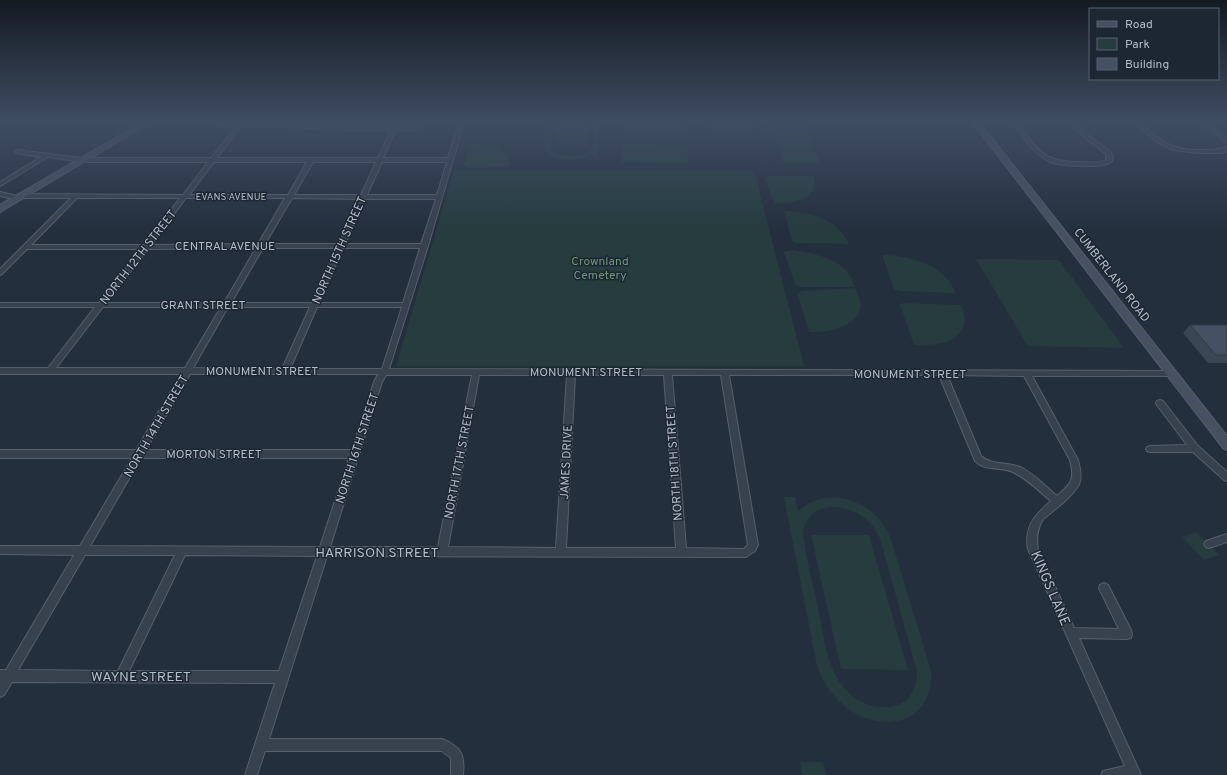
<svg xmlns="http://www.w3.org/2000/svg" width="1227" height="775" font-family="Overpass,sans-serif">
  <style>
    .green { fill: #263c3f; fill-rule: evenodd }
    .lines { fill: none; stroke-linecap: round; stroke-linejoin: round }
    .street-casing { stroke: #565f6c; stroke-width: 2 }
    .secondary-casing { stroke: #565f6c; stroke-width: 2 }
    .street { fill: #38414e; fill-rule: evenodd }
    .secondary { fill: #465061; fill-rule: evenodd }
    .wall { fill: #3b4654 }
    .building { fill: #455162; stroke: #303945 }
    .labels { text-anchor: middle; stroke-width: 3; stroke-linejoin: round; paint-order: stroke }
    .far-street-label { font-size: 10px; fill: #b4bcc9; stroke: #1d2633 }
    .street-label { font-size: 12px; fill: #b4bcc9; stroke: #1d2633 }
    .park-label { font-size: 12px; fill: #6b9a76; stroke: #1d2633 }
    .near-street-label { font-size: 14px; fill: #b4bcc9; stroke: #1d2633 }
  </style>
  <rect width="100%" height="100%" fill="#242f3e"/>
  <path class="green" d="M547,122H553L551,150C559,158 587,160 592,147C594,141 593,129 593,122H599L598,156H592V154C579,161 552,164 544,148Z
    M558,122H589L588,147H555Z
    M623,122H684L687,133L625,135Z
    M707,122H760C753,140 721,129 709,129Z
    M772,125H804L820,163H784Z
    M469,144C484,144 512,146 509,167L468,168L463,165L465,162Z
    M623,144L687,145L688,163L621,162Z
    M454,170H754L804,366H396Z
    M768,176H814C820,201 792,202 774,204L765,178Z
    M784,211C811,212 837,218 849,244L796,243L792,241Z
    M792,250C813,253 850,259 854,287H800L795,284L784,252Z
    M882,255C908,255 947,265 955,293L899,291L894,289Z
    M976,259L1059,260L1124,348L1028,346Z
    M855,288C875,322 836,333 809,332L798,295L801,291Z
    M903,303L961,305C976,339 941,347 914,345L900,305Z
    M784,497H795L798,511C830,483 877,502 891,539L931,671C934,728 876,735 841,703C828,691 820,677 816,661ZM833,507C854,508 872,519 880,539L917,671C917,686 912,700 897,705C886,709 874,707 864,703C826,685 825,639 817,603C812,580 806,557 803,534C805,516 816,508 833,507Z
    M1196,532L1219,555L1204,560L1182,537Z
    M811,535H869L908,670L841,669Z
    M800,762H823L826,775H802Z"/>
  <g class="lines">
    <defs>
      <path id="street" d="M210,122H242L346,126H413L418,125L421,122H425L422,127L413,130H396L383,158H448L459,122H464L428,246L389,369L1175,371L1176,373L1175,375L1172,376H1032L1078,460C1084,482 1080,487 1065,501C1058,507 1051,513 1043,519C1037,529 1036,538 1038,549L1074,628L1119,629L1099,588L1100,585L1104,583L1108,585L1131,630L1132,634L1131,638L1127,639L1079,638L1141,775H1101L1103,771L1125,766L1028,549C1024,526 1035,515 1051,501C1039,491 1027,479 1013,472C1000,466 986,472 975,461L939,375H729L758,545L755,551L746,557L327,556L269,739H442C461,747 465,754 463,775H451V758L442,751H265L257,775H245L275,683L12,682L4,695L0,697V670H6L74,555L0,554V546H80L132,458H0V450H136L181,374H0V368H48L95,307H0V303H99L141,249H27L2,274L0,275V269L71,198H21L18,200L0,196V192L18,196L21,194L183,195L208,162H82L48,157L2,185L0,186V182L41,157L15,153L14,152L17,150L82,158H211L237,125L212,124ZM242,125L346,130H391L378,158H217ZM214,162H307L288,195H189ZM313,162H376L361,195H294ZM382,162H447L437,195H367ZM77,198H180L144,245H31ZM186,198H285L258,244L151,245ZM292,198L359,199L339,244H265ZM365,199H436L421,244H345ZM256,248L224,303H106L148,249ZM263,248H337L312,303H231ZM343,248H420L403,303H319ZM103,307H221L185,368H56ZM228,307H310L282,369L193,368ZM317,307H402L382,369H290ZM190,374H378L374,382L352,450H146ZM386,375H472L438,547H330L382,382ZM479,375H567L556,548L448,547ZM575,375H664L676,548H566ZM672,375H721L748,545L744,549L686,548ZM947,375L1024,376L1070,460C1075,480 1072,483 1057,496C1045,486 1034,474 1020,467C1007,462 990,465 981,456ZM141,458H349L320,547L90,546ZM85,555H175L118,671L18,670ZM185,555L317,556L279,671H129Z
        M1012,122H1016C1040,151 1041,162 1082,162C1090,162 1099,164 1106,160V154L1085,138L1069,122H1075L1089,136L1111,152L1113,157L1112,161C1105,167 1094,166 1085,166C1054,165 1044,165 1024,139C1020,133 1015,127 1012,122Z
        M1134,122H1139C1162,141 1170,151 1202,150C1211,150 1219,150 1227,147V151L1222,153H1198L1173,150L1155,141Z
        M1200,122H1206L1227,138V143Z
        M1160,400L1163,401L1198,446L1227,472V481L1224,480L1193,452H1150L1147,451L1146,449L1147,447L1150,446L1187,445L1157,405L1156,403L1157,401Z
        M1227,534V542L1209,548L1206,547L1204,544L1206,541Z"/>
      <path id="secondary" d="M143,122H151L0,212V205Z
        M972,122H979L1227,436V450L1223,448Z"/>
    </defs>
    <use href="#street" class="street-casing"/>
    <use href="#secondary" class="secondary-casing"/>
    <use href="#street" class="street"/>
    <use href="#secondary" class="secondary"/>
  </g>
  <path class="wall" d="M1190,325H1227V363H1208L1183,333Z"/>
  <path class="building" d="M1190,325H1227V355H1216Z"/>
  <linearGradient id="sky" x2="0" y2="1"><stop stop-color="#141a22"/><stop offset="0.53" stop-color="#3f4d63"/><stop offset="1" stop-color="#3f4d63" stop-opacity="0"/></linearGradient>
  <rect width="1227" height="230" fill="url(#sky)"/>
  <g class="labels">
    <g class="far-street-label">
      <text x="231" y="200">EVANS AVENUE</text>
    </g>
    <g class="street-label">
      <text x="225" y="250">CENTRAL AVENUE</text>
      <text transform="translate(339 250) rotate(-66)" y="4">NORTH 15TH STREET</text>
      <text transform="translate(138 257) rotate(-52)" y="4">NORTH 12TH STREET</text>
      <text transform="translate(1112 275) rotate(52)" y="4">CUMBERLAND ROAD</text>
      <text x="203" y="309">GRANT STREET</text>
      <text x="262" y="375">MONUMENT STREET</text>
      <text x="586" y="376">MONUMENT STREET</text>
      <text x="910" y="378">MONUMENT STREET</text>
      <text transform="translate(156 426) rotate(-60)" y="4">NORTH 14TH STREET</text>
      <text transform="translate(357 448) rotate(-72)" y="4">NORTH 16TH STREET</text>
      <text x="214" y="458">MORTON STREET</text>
      <text transform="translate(459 462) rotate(-79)" y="4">NORTH 17TH STREET</text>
      <text transform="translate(566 462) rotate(-87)" y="4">JAMES DRIVE</text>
      <text transform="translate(674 463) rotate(-94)" y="4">NORTH 18TH STREET</text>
    </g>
    <g class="park-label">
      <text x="600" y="265">Crownland<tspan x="600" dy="14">Cemetery</tspan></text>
    </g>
    <g class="near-street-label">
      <text x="377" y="557">HARRISON STREET</text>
      <text transform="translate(1051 588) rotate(67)" y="5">KINGS LANE</text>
      <text x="141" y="681">WAYNE STREET</text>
    </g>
  </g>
  <rect x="1089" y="8" width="130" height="72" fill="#1d2633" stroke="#59626f"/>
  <rect x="1097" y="21" width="20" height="6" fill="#465061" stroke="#59626f"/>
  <text x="1125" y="28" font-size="12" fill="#b4bcc9">Road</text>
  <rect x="1097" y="38" width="20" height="12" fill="#263c3f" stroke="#59626f"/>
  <text x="1125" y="48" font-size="12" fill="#b4bcc9">Park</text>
  <rect x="1097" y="58" width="20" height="12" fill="#455162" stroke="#59626f"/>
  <text x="1125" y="68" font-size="12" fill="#b4bcc9">Building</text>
</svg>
